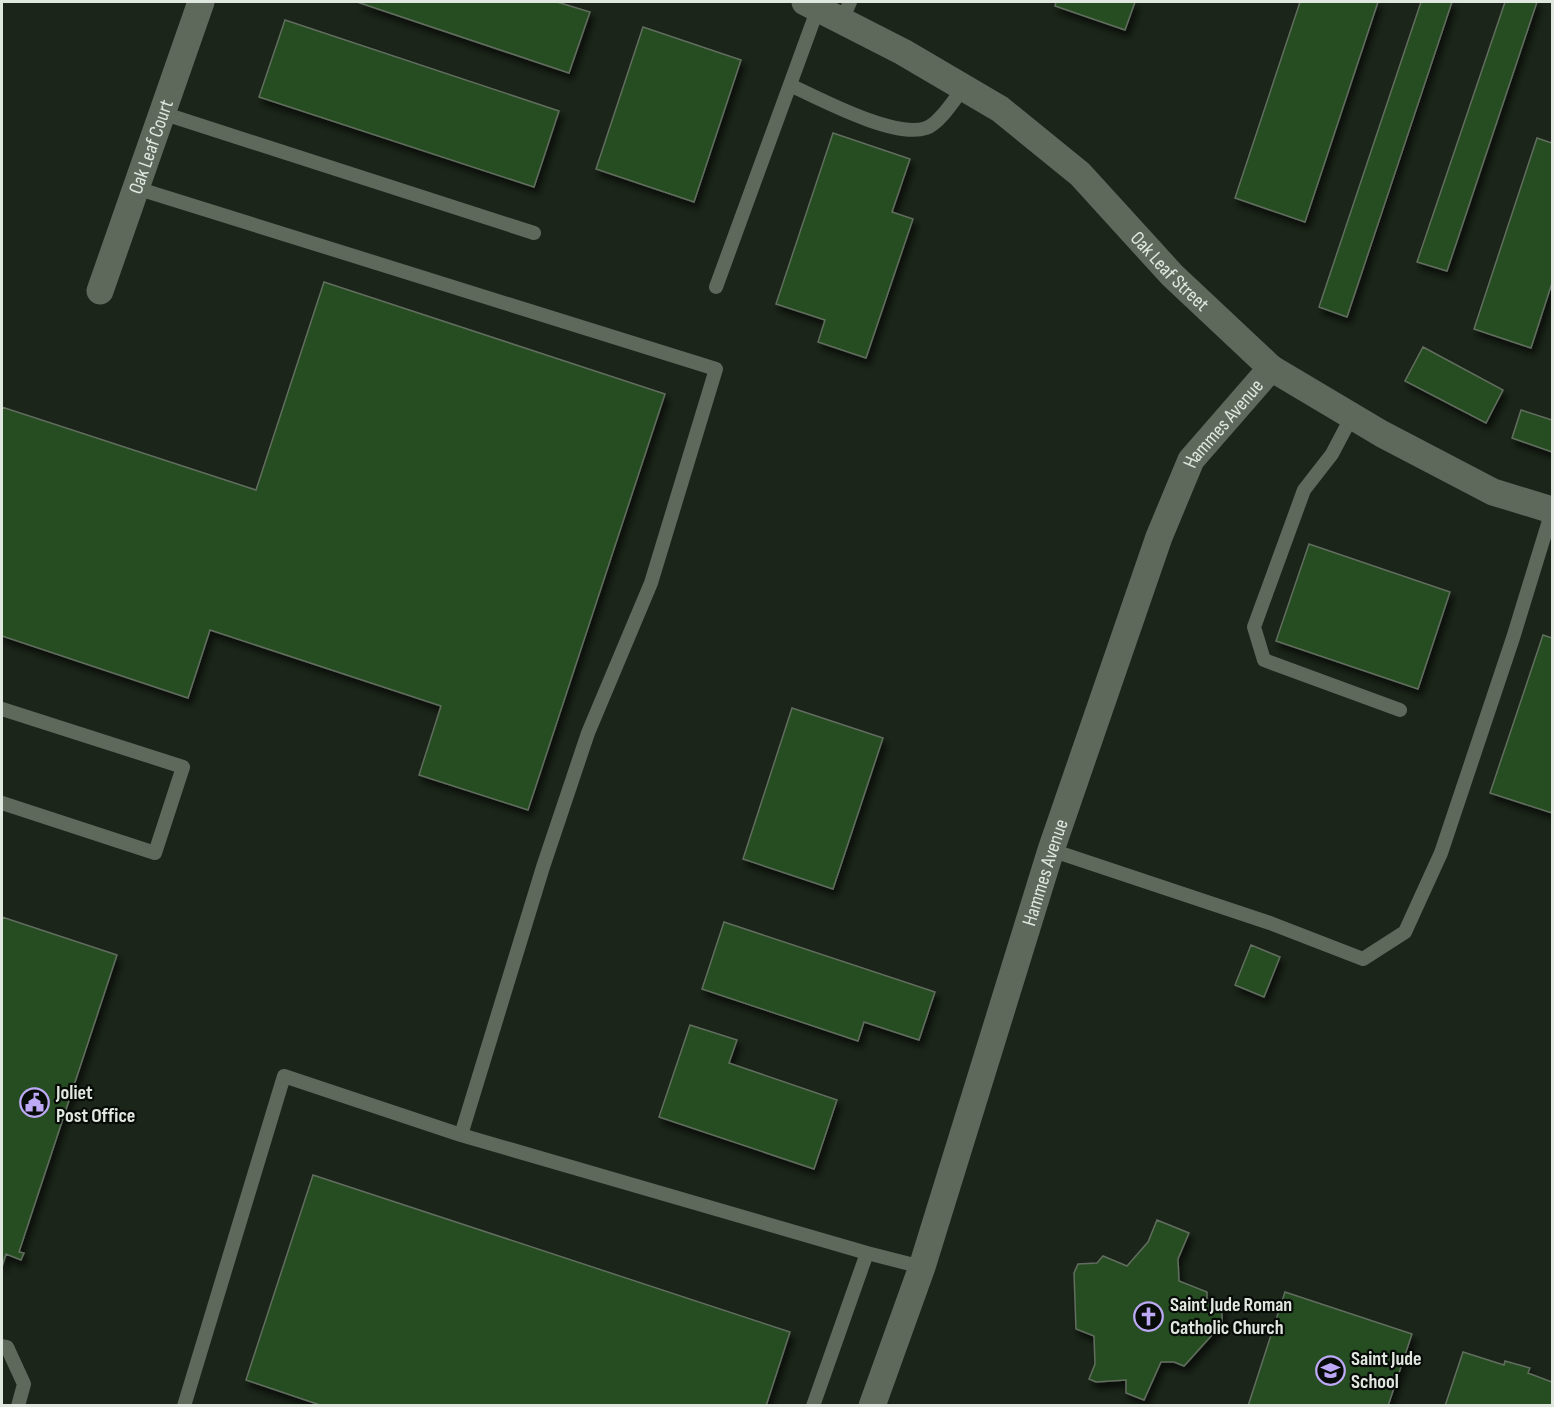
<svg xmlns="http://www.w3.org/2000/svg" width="1554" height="1407" font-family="'Sofia Sans Condensed',sans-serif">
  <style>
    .building { fill: #274d21; stroke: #616d5f; stroke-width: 1.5; filter: url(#shadow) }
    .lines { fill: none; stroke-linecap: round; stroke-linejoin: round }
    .lane { stroke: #5e695c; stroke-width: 14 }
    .street { stroke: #5e695c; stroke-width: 27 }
    .labels { text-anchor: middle; stroke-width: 4.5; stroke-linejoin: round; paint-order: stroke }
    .street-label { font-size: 20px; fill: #e0e7df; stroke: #080c08 }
    .poi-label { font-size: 20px; font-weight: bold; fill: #e0e7df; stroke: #080c08; text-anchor: start }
  </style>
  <defs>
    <filter id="shadow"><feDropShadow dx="3.5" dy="6" stdDeviation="3" flood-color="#0009"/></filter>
  </defs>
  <rect width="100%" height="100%" fill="#1b2519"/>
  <path class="building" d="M357,2H557L590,12L569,73Z
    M1056,2H1135L1125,30L1055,6Z
    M1300,2H1378L1305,222L1235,198Z
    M1421,2H1452L1347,317L1319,307Z
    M1505,2H1537L1447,271L1417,262Z
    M285,20L559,111L534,187L259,97Z
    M643,27L741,60L694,202L596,169Z
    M833,133L910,159L892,212L913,219L866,358L818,342L825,320L776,304Z
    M1537,138L1552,143V283L1531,348L1474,329Z
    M324,282L665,394L528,810L419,775L441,706L210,630L188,698L2,636V407L256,490Z
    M1423,347L1503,390L1486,423L1405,381Z
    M1521,410L1552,420V452L1512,438Z
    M1309,544L1450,592L1418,689L1276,641Z
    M1543,635L1552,638V813L1490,793Z
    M792,708L883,738L833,889L743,859Z
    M2,917L117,955L19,1252L24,1253L21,1260L6,1254L2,1267Z
    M724,922L935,992L919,1040L864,1022L858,1041L702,989Z
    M1251,945L1280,957L1264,997L1235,985Z
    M690,1025L737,1040L729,1063L837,1100L814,1169L659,1117Z
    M313,1175L790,1332L766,1406H323L246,1380Z
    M1157,1220L1189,1233L1178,1259L1179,1281L1207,1292V1302L1222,1308V1324L1184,1366L1174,1362H1161L1144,1400L1126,1393V1380L1096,1382L1089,1379L1095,1364L1094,1336L1076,1329L1074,1273L1078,1264L1097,1263L1103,1256L1127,1266L1148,1242Z
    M1285,1292L1412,1334L1388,1406H1248Z
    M1463,1352L1504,1365L1505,1361L1530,1368L1528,1373L1552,1382V1406H1445Z"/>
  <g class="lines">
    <path class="lane" d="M842,20L850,2
      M790,85C820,99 895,139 926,128C939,124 955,99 963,88
      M162,113L534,233
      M136,188L716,369L651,583L588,733L543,867L461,1135
      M716,287L818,8
      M1352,416L1332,454L1304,490L1254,627L1264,660L1400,710
      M2,709L183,767L155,853L2,803
      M1051,850L1270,923L1363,959L1405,932L1441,853L1513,638L1552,511
      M2,1346L7,1347L24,1384L18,1406
      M184,1406L284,1076L461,1135L867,1253L922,1267
      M813,1406L867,1253"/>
    <g class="street">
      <path id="s1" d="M805,2L903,52L1000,109L1080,174L1172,275L1271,368L1382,434L1493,492L1552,510"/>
      <path id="s2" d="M100,291L201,2"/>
      <path id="s3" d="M872,1406L922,1267L1051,850L1159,537L1191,460L1271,368"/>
    </g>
  </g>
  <defs>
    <symbol id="civic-ring" viewBox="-11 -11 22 22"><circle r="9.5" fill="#080c08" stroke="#bda9f5" stroke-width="1.5"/><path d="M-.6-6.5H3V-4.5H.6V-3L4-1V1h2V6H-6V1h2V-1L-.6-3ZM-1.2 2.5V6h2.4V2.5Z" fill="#bda9f5"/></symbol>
    <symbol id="church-ring" viewBox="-11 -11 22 22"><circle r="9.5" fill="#080c08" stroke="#bda9f5" stroke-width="1.5"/><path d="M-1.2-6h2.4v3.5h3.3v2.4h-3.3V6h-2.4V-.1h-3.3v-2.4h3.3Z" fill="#bda9f5"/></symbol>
    <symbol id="school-ring" viewBox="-11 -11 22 22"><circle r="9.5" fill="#080c08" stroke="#bda9f5" stroke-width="1.5"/><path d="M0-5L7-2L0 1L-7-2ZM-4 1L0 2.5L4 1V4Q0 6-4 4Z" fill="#bda9f5"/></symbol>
  </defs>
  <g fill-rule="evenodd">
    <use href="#civic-ring" x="18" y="1086" width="33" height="33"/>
    <use href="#church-ring" x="1132" y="1300" width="33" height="33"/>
    <use href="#school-ring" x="1314" y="1354" width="33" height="33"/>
  </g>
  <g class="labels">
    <g class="street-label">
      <text dy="7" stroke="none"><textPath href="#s2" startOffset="153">Oak Leaf Court</textPath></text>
      <text dy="7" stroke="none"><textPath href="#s1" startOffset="458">Oak Leaf Street</textPath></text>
      <text dy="7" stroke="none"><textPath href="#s3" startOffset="1047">Hammes Avenue</textPath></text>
      <text dy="7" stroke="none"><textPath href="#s3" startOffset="561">Hammes Avenue</textPath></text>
    </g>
    <g class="poi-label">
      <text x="56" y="1099">Joliet<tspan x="56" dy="23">Post Office</tspan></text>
      <text x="1170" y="1311">Saint Jude Roman<tspan x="1170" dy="23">Catholic Church</tspan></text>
      <text x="1351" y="1365">Saint Jude<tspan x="1351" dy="23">School</tspan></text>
    </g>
  </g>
  <rect width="1554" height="1407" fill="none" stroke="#e0e7df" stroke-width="6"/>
</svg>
